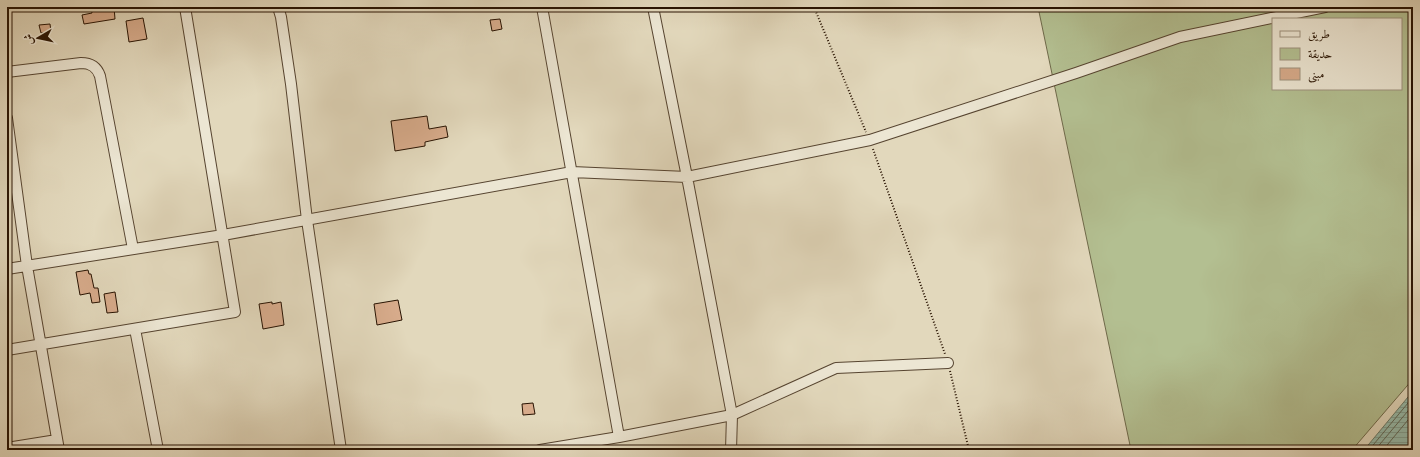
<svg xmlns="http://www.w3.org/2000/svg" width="1420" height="457" font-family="'IM FELL Great Primer',Amiri,serif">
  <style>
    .green { fill: #b3bf91; stroke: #6e694a; fill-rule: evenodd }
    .water { fill: url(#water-rules); stroke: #6a7867 }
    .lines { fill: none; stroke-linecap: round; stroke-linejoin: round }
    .shore { stroke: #5f6756; stroke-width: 1 }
    .building { fill: #d7ab8b; stroke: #281302 }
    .street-casing { stroke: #564430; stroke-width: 12 }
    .path { stroke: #281302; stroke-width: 2; stroke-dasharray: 1 2; stroke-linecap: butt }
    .street { stroke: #ece6d3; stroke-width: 10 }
  </style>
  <defs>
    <pattern id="water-rules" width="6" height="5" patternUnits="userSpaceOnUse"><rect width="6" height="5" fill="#96bbab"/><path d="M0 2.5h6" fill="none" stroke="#81a092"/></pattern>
  </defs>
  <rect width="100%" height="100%" fill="#e2d8bc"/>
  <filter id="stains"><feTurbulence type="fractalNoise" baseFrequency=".005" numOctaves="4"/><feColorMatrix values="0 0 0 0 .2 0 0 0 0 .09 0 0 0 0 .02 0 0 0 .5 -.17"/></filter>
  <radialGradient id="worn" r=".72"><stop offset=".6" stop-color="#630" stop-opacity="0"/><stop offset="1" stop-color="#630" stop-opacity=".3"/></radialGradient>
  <path class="green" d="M1038,7H1413V379L1352,450H1131ZM1273,19H1401V89H1273Z"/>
  <path class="water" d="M1413,391V450H1364Z"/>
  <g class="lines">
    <path class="shore" d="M1369,450L1413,397
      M1375,450L1413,405
      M1383,450L1413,414"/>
  </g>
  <path class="building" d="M91,7H114L115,19L84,24L82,15L92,13Z
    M143,18L147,39L129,42L126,21Z
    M500,19L502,29L492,31L490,20Z
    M50,24L51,32L41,33L39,25Z
    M427,116L429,129L446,126L448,137L425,142V146L395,151L391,121Z
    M88,270L89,274H91L94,288H98L100,302L92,303L90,293L80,295L76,272Z
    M115,292L118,312L107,313L104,294Z
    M398,300L402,320L377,325L374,304Z
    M272,302V304L281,302L284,325L263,329L259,304Z
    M533,403L535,414L523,415L522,404Z"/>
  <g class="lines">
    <defs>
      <path id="street" d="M278,7L281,17L291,84L307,220L341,450
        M542,7L619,437
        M653,7L687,177L732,415L731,450
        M7,72L81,63C91,63 97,67 100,76L133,249
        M7,118L27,266L59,450
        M7,269L223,235L572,172L687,177L870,140L1076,73L1180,37L1325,7
        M135,329L158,450
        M7,350L235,312L185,7
        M7,448L57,440
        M540,450L619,437L732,415L836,368L948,363"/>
    </defs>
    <use href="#street" class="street-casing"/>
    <path class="path" d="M814,7L866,132
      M873,149L945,354
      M950,371L969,450"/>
    <use href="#street" class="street"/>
  </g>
  <rect width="1420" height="457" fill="none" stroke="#e2d8bc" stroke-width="24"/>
  <rect x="8" y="8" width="1404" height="441" fill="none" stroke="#281302" stroke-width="2"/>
  <rect x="12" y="12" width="1396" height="433" fill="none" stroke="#281302"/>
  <rect x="1272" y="18" width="130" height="72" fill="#ece6d3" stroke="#9e927f"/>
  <rect x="1280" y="31" width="20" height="6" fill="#ece6d3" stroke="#9e927f"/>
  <text x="1308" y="38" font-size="12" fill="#281302">طريق</text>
  <rect x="1280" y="48" width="20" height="12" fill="#b3bf91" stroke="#9e927f"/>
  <text x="1308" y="58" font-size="12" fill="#281302">حديقة</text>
  <rect x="1280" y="68" width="20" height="12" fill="#d7ab8b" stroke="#9e927f"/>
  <text x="1308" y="78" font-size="12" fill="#281302">مبنى</text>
  <g transform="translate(38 38) rotate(261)" stroke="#ece6d3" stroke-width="3" paint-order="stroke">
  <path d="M0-3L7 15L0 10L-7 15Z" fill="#281302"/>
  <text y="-6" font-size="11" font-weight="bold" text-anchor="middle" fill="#281302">ش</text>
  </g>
  <rect width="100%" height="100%" filter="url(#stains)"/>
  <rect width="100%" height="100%" fill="url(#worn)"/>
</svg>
